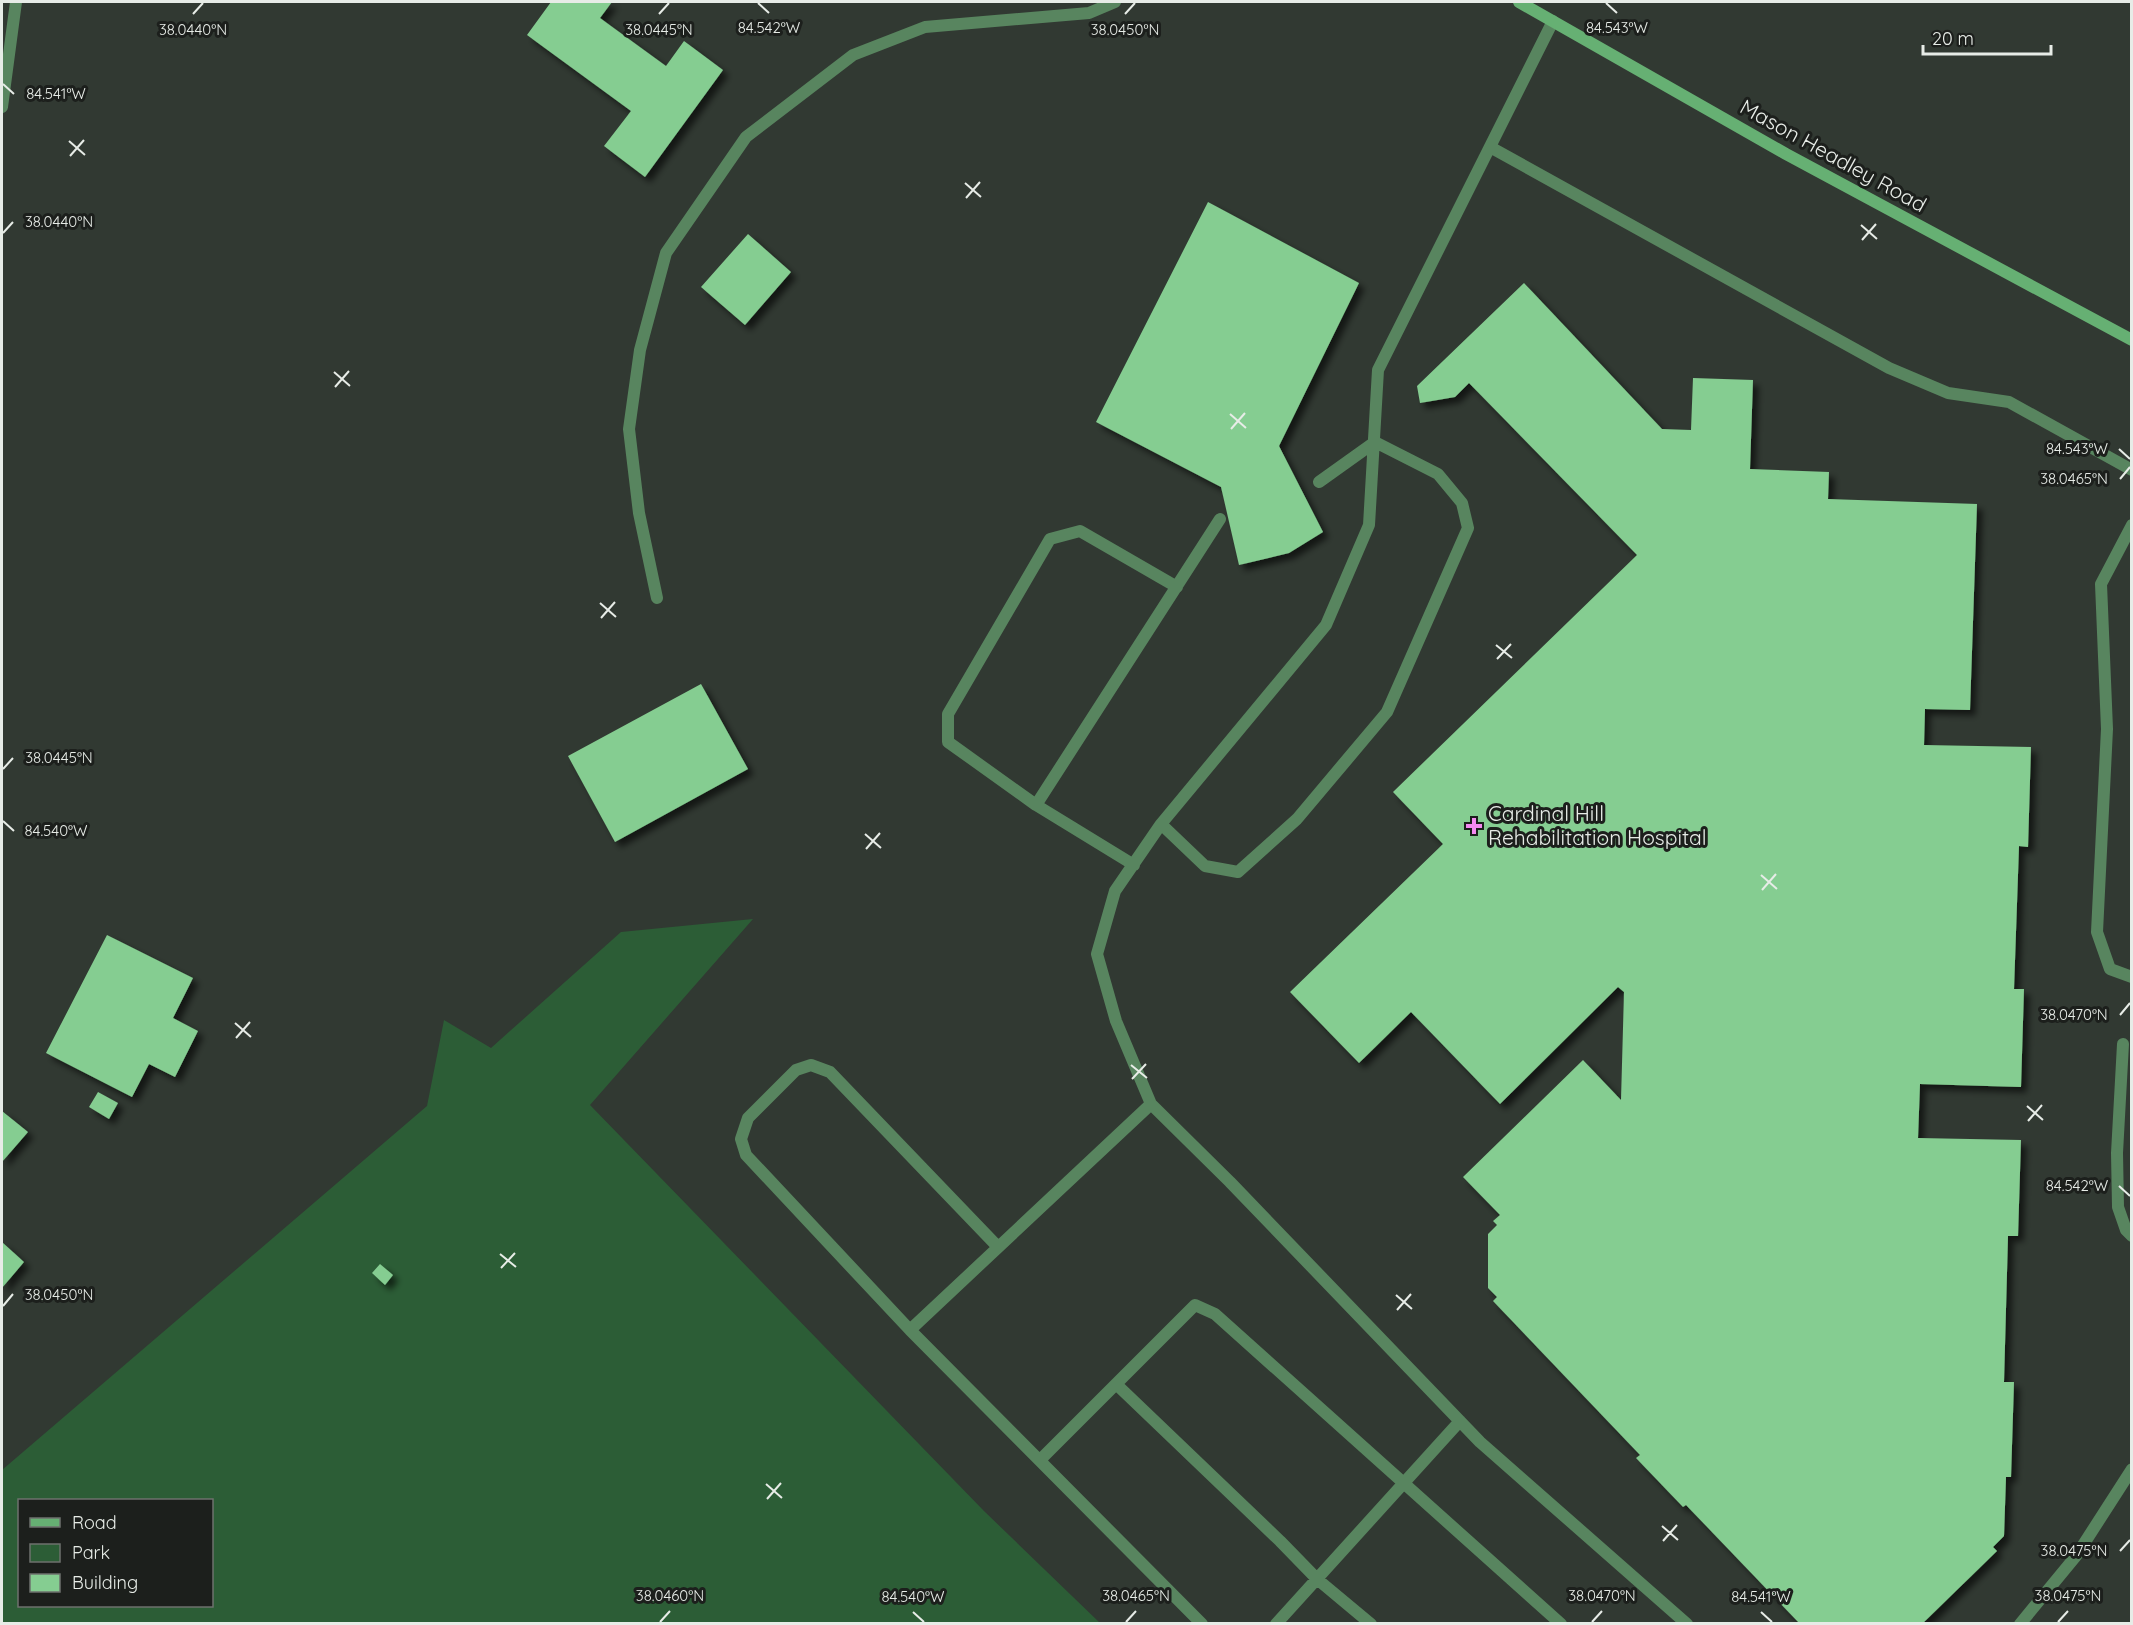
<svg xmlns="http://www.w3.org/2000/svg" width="2133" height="1625" font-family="Quicksand,sans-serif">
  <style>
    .green { fill: #2c5d36; fill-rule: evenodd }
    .building { fill: #85cd91; filter: url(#shadow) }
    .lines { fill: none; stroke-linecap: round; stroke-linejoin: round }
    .service { stroke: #58855f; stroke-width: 12 }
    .minor { stroke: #58855f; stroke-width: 12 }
    .secondary { stroke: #66b073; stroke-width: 12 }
    .ticks { fill: none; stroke: #e7ece7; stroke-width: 2 }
    .poi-dot { fill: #f489f0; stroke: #1c1f1c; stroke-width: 2 }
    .labels { text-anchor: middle; stroke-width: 6; stroke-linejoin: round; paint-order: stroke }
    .street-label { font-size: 21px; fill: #e7ece7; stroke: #1c1f1c }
    .poi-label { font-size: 21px; fill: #e7ece7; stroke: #1c1f1c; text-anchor: start }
    .ticks-label { font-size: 15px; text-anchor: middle; fill: #e7ece7; stroke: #1c1f1c; stroke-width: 6; stroke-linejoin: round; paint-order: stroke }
  </style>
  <defs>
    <filter id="shadow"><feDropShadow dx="5.5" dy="5.5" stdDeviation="3" flood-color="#0009"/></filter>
  </defs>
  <rect width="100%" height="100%" fill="#313932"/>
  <path class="green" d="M753,919L590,1105L984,1511L1100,1623H2V1470L427,1106L444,1020L491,1048L621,932ZM20,1500H212V1606H20Z"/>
  <path class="building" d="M551,2H612L600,18L666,66L684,41L723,70L645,177L604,146L631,111L527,35Z
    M1208,202L1359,283L1279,446L1323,532L1289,553L1239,565L1221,487L1096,422Z
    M748,234L791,272L745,325L701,287Z
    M1524,283L1662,429L1691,430L1693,378L1753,380L1750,469L1829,472L1828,499L1977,504L1970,710L1925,709L1924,745L2031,747L2028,847L2019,846L2014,989H2024L2021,1087L1920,1084L1918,1138L2021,1140L2018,1236H2008L2004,1382H2014L2011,1477H2006L2004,1536L1993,1547L1997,1551L1922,1624H1800L1686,1505L1683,1507L1636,1458L1640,1455L1493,1301L1497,1297L1488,1288V1234L1497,1225L1493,1221L1500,1215L1463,1177L1583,1060L1621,1100L1624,992L1618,987L1500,1104L1411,1012L1359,1063L1290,992L1443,844L1393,792L1637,555L1469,383L1455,397L1420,403L1417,386Z
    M701,684L748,769L615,842L568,756Z
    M107,935L193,978L173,1018L198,1031L175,1077L149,1064L132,1097L46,1053Z
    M98,1092L118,1103L109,1119L89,1107Z
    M2,1111L28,1132L2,1162Z
    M2,1242L24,1262L2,1288Z
    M380,1264L393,1275L385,1285L372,1273Z"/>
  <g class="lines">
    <path class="service" d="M1553,21L1378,370L1369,525L1326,625L1161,824L1115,891L1097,954L1116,1021L1151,1104L1230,1182L1480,1442L1687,1624
      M1490,147L1889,368L1948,393L2009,402L2132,470
      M2132,525L2101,584L2107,729L2097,932L2110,969L2132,977
      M657,598L639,513L629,429L640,350L666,253L746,137L853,55L925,27L1089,13L1115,2
      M1036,805L948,742V714L1050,539L1080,531L1177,587
      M1161,824L1205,866L1238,872L1297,819L1387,712L1468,528L1462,503L1438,474L1375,442L1319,482
      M1134,865L1036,805L1220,519
      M2123,1044L2117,1153L2118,1207L2126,1230L2132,1236
      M1151,1104L910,1330L1202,1624
      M910,1330L746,1155L741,1139L748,1118L796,1070L811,1065L830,1072L998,1247
      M1116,1384L1280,1541L1317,1579L1371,1624
      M1040,1460L1195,1305L1215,1314L1561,1624
      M1276,1624L1460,1421
      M2020,1624L2076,1556L2132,1469"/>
    <path class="minor" d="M2,107L16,2"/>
    <path class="secondary" d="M1519,2L1786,154L2132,340"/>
  </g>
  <path class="ticks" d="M758,3L769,13M1606,3L1617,13M193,14L203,3M659,14L669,3M1125,14L1135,3M3,84L14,94M69,141L85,155M70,156L84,140M965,183L981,197M966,198L980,182M1861,225L1877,239M3,233L13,222M1862,240L1876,224M334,372L350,386M335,387L349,371M1230,414L1246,428M1231,429L1245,413M2119,449L2130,459M2120,479L2130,467M600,603L616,617M601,618L615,602M1496,645L1512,658M1497,659L1511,644M3,769L13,758M3,821L14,831M865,834L881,848M866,849L880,833M1761,875L1777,889M1762,890L1776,874M2120,1015L2130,1003M235,1023L251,1037M236,1038L250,1022M1131,1065L1147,1078M1132,1079L1146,1064M2027,1106L2043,1120M2028,1121L2042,1105M2119,1186L2130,1196M500,1254L516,1267M501,1268L515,1253M1396,1295L1412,1309M3,1306L13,1294M1397,1310L1411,1294M766,1484L782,1498M767,1499L781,1483M1662,1526L1678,1540M1663,1541L1677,1525M2120,1551L2130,1540M913,1612L924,1622M1761,1612L1772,1622M660,1622L670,1611M1126,1622L1136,1611M1592,1622L1602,1611M2058,1622L2068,1611"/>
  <path class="poi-dot" d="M1471 817h6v6h6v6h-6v6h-6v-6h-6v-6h6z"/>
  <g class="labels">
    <g class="street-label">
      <text transform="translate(1833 156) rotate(29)" y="7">Mason Headley Road</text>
    </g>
    <g class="poi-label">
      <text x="1488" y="821">Cardinal Hill<tspan x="1488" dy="24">Rehabilitation Hospital</tspan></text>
    </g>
  </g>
  <g class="ticks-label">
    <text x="769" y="33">84.542°W</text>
    <text x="1617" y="33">84.543°W</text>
    <text x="1125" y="35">38.0450°N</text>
    <text x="193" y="35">38.0440°N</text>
    <text x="659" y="35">38.0445°N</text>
    <text x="56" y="99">84.541°W</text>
    <text x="59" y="227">38.0440°N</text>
    <text x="2077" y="454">84.543°W</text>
    <text x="2074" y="484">38.0465°N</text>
    <text x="59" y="763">38.0445°N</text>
    <text x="56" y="836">84.540°W</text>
    <text x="2074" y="1020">38.0470°N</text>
    <text x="2077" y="1191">84.542°W</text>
    <text x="59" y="1300">38.0450°N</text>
    <text x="2074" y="1556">38.0475°N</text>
    <text x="670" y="1601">38.0460°N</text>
    <text x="1136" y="1601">38.0465°N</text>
    <text x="1602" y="1601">38.0470°N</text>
    <text x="2068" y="1601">38.0475°N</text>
    <text x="913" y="1602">84.540°W</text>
    <text x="1761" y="1602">84.541°W</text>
  </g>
  <rect width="2133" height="1625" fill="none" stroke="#e7ece7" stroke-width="6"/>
  <rect x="18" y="1499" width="195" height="108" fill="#1c1f1c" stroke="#6d716d" stroke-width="1.5"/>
  <rect x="30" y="1518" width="30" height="9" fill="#66b073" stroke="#6d716d" stroke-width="1.5"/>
  <text x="72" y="1529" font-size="18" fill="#e7ece7">Road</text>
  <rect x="30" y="1544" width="30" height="18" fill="#2c5d36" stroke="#6d716d" stroke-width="1.5"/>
  <text x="72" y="1559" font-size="18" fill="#e7ece7">Park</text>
  <rect x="30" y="1574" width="30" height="18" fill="#85cd91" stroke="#6d716d" stroke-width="1.5"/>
  <text x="72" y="1589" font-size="18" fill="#e7ece7">Building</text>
  <path d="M1923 45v9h128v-9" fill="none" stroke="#e7ece7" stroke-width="3"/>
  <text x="1932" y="45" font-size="18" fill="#e7ece7" stroke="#1c1f1c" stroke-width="4.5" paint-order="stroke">20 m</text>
</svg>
